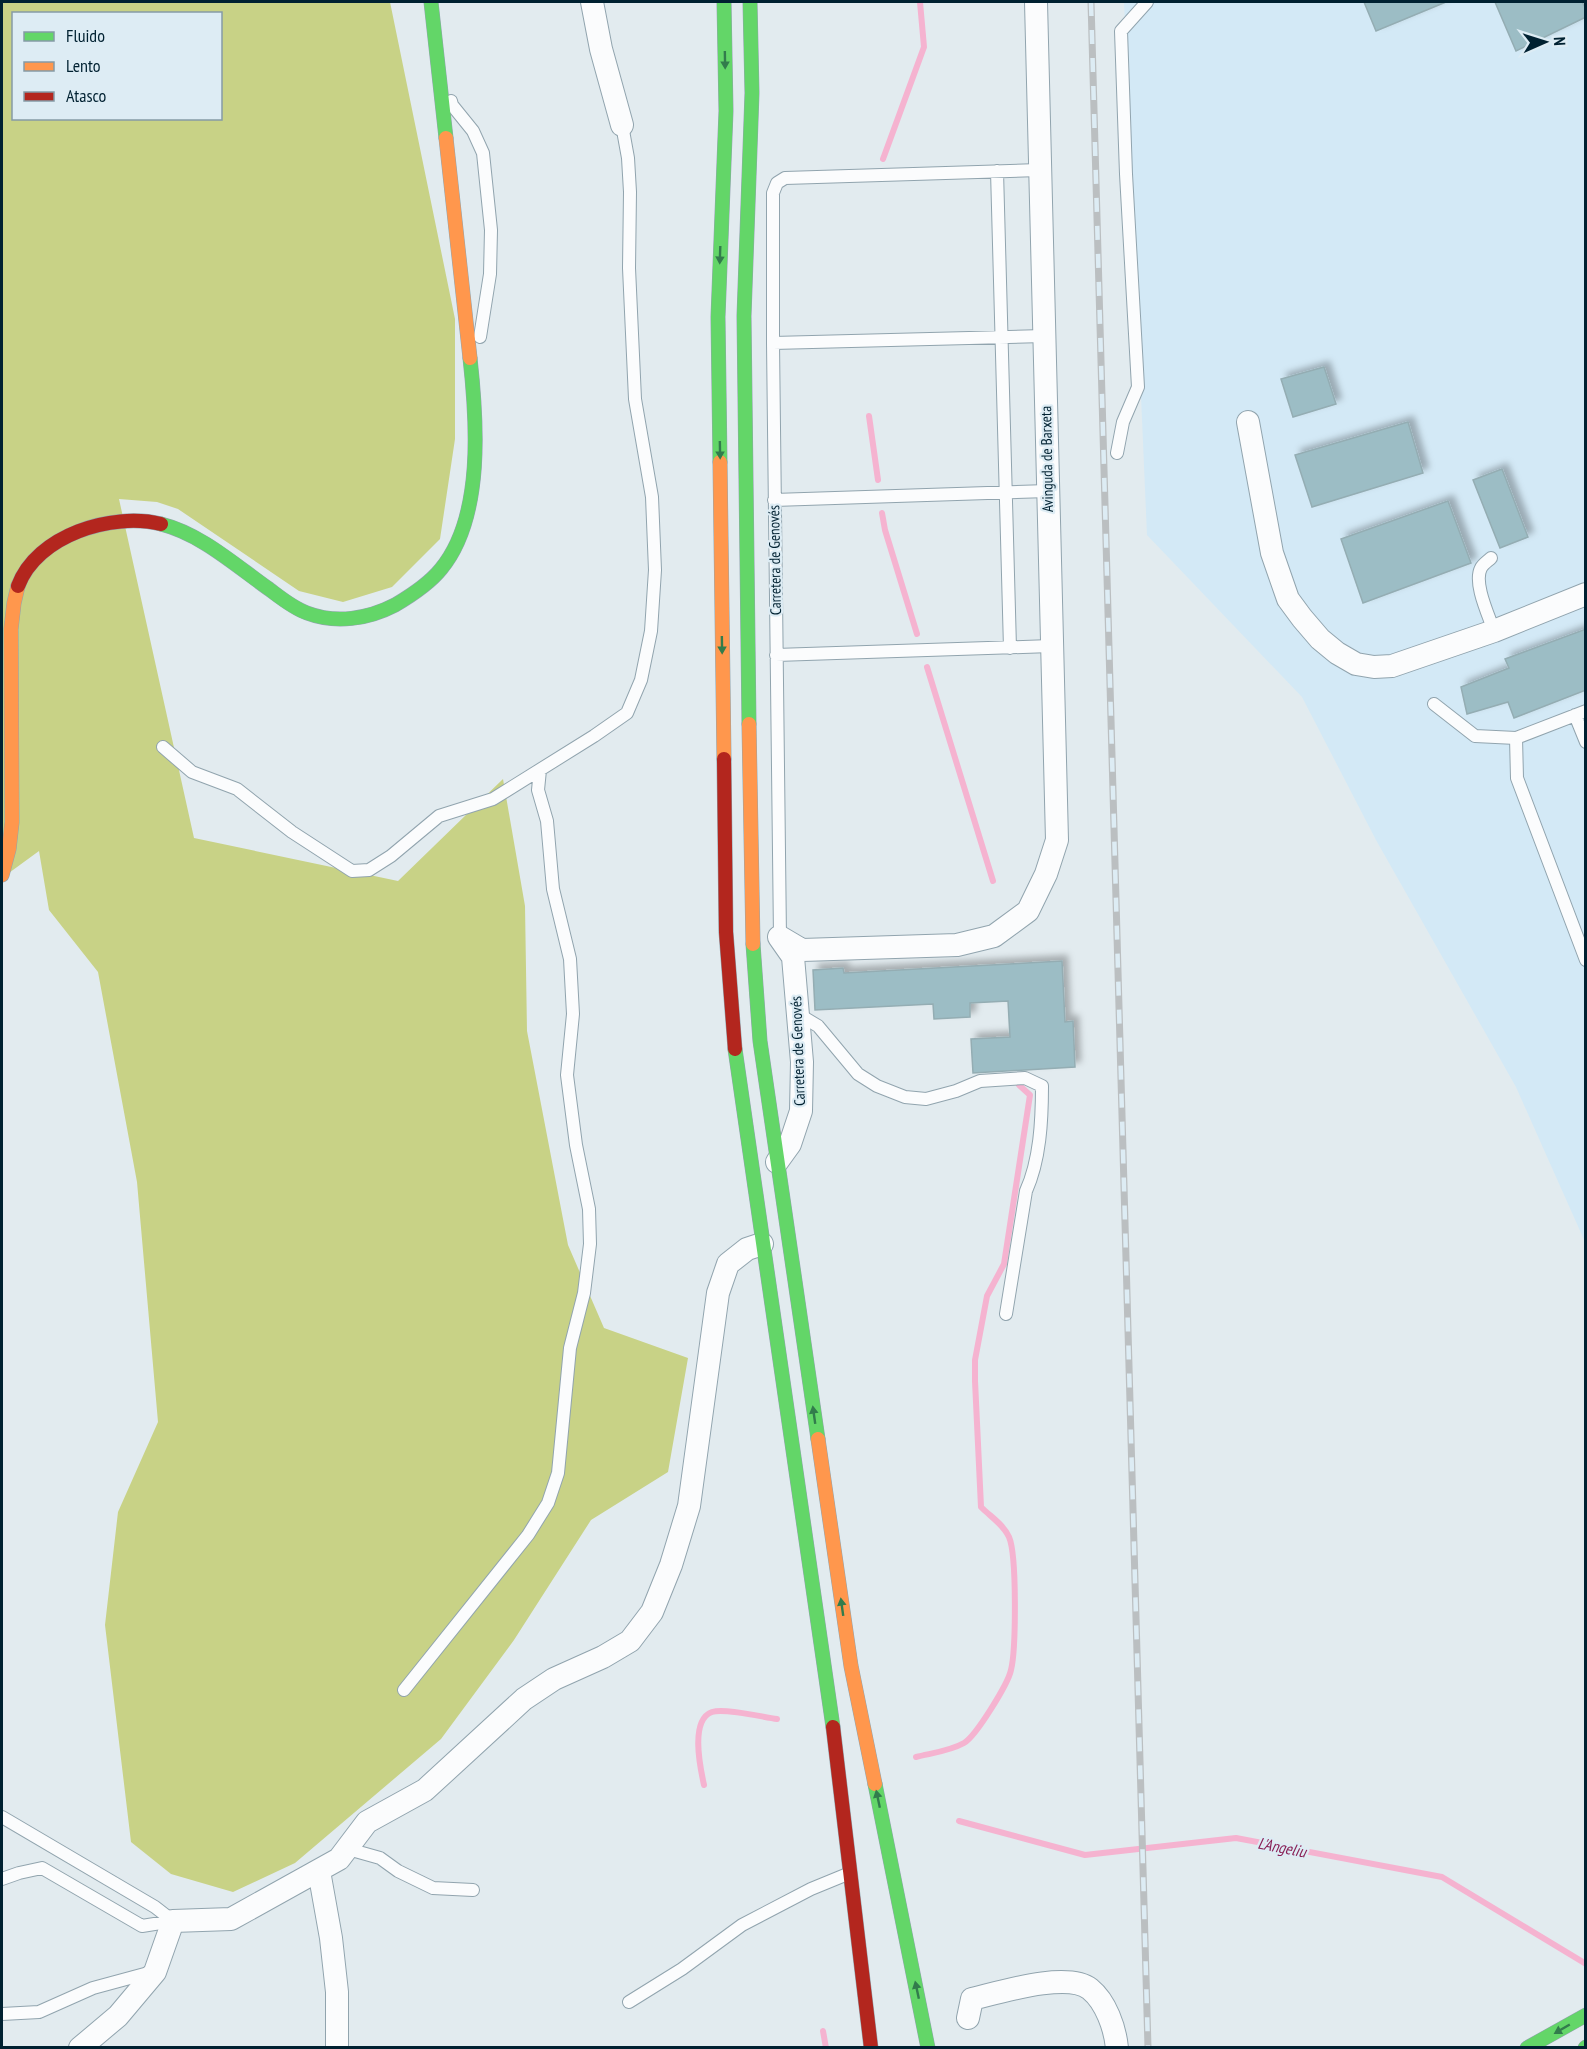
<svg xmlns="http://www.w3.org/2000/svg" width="1587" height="2049" font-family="'PT Sans Narrow',sans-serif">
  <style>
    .built { fill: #d3e9f6 }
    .forest { fill: #c8d286; fill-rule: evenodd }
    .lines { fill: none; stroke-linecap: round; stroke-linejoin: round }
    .stream { stroke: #f5b3d0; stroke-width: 6 }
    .building { fill: #9cbdc5; stroke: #94adb3; stroke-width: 1.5; filter: url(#shadow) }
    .lane-casing { stroke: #91a4ae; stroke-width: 14 }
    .street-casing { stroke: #91a4ae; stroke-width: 24 }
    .fast-casing { stroke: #91a4ae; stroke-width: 15 }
    .slow-casing { stroke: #91a4ae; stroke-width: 15 }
    .jam-casing { stroke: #91a4ae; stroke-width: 15 }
    .lane { stroke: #fbfcfd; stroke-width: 12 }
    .street { stroke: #fbfcfd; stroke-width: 22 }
    .fast { stroke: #63d668; stroke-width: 14 }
    .slow { stroke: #ff974d; stroke-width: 14 }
    .jam { stroke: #b3261e; stroke-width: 14 }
    .rail-casing { stroke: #bbbfc1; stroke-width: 7 }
    .rail { stroke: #ddecf4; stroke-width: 4.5; stroke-dasharray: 14; stroke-linecap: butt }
    .oneway { fill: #327c4c }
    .labels { text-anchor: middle; stroke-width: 4.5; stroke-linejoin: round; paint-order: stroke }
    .street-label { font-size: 15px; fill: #002131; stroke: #ddecf4 }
    .water-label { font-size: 16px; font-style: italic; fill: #892056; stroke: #ddecf4 }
  </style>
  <defs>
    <filter id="shadow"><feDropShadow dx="5.5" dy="-5.5" stdDeviation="3" flood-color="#0004"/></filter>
  </defs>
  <rect width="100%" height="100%" fill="#e2ebef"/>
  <path class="built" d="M1124,2H1585V1242L1516,1087L1376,840L1302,697L1147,535Z"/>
  <path class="forest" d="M2,2H390L455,319V439L440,539L392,587L343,602L299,591L178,509L157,502L119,499L194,838L398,881L503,779L525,906L527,1031L568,1245L604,1328L688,1358L668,1472L591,1520L514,1640L441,1739L295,1863L233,1892L171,1874L131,1842L105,1625L118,1512L158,1422L137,1182L98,972L49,910L39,851L2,878ZM14,14H220V118H14Z"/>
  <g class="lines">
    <path class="stream" d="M883,159L924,47L920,2
      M869,416L878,480
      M882,513L885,530L917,634
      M927,667L993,881
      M916,1757C932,1753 950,1751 964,1743C976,1736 1008,1684 1011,1670C1016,1650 1017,1555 1009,1537C1003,1524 991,1517 981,1507L975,1381V1360L987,1296L1004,1264L1030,1095L1019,1085
      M704,1785C700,1767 690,1720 712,1712C725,1708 762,1717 777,1719
      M959,1821L1085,1855L1236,1838L1442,1877L1586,1964
      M823,2031L826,2048"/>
  </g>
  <path class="building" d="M1364,2H1446L1376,31Z
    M1495,2H1582L1586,9V17L1516,51Z
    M1324,367L1336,404L1293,417L1281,379Z
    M1408,422L1423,473L1312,507L1295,455Z
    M1502,469L1528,537L1500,548L1473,480Z
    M1448,501L1471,563L1363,603L1341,539Z
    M1586,629V690L1514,718L1508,702L1467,714L1461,687L1509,668L1505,659Z
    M1062,961L1065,1022L1073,1021L1075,1067L973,1073L971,1039L1010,1037L1008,1001L970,1003V1017L934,1019L933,1004L815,1010L813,970L843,968L844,973Z"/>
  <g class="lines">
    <defs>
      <path id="lane" d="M451,101L452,105L473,131L483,153L491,230L490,274L480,337
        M997,171L1010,648
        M773,343L1044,336
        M1117,453L1123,422L1138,387L1126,174L1121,31L1147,2
        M774,500L1048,491
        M1491,558C1488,561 1483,564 1481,568C1473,583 1489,616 1494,631
        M776,655L1051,646
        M1434,704L1475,736L1516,738L1586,711
        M1575,715L1586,742
        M1516,738L1517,778L1586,960
        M163,747L192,772L237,789L292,832L352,871L369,870L391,856L439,816L493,799L594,736L627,713L641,680L651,631L655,570L652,497L635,399L629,268L630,192L628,158L622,125
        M780,937L773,343V193L777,183L785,178L1039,170
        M798,1014L818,1026L858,1074L877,1086L905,1097L926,1099L956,1091L980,1081L1025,1078L1042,1086C1042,1121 1040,1160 1026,1191L1006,1314
        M404,1690L528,1535L548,1503L558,1473L570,1348L584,1293L590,1244L589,1209L576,1145L567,1075L573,1014L570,959L553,889L547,821L538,790L540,770
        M2,1817L155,1907L173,1921
        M348,1849L380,1858L398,1871L433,1888L473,1890
        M2,1879L19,1873L42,1868L142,1926L173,1921
        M629,2002L682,1969L742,1925L811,1889L850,1873
        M2,2014L39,2012L93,1988L152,1972"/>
      <path id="street" d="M592,2L601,49L622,125
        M1248,422L1272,553L1288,599L1302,618L1320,639L1337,653L1356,664L1374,667L1392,666L1494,631L1586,594
        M780,937L802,950L957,945L994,936L1028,911L1046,874L1057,840L1036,2
        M777,1162L790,1144L801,1111L802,1062L793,957L779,937
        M319,1871L331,1938L337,1992V2048
        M968,2018L972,1999C998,1993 1067,1971 1090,1989C1106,2002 1115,2028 1117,2048
        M80,2048L118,2016L155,1972L173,1921L231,1919L339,1859L367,1822L425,1790L524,1699L554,1679L603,1657L630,1641L652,1612L671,1565L689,1506L718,1293L728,1264L747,1249L762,1244"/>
      <path id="fast" d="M431,2L446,138
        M720,462L718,317L726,111L724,2
        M161,524C201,534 235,565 269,589C281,598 293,608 307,613C336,624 368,619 395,605C412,595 429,584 441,569C484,517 477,421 470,358
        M749,724L744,316L752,93L750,2
        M753,944L760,1041L818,1439
        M735,1049L833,1727
        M875,1784L928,2048
        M1527,2048L1586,2015
        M1585,2048L1586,2047"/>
      <path id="slow" d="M446,138L470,358
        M720,462L724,759
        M749,724L753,944
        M2,875L9,849L12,822L11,629L14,603L18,586
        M818,1439L851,1666L875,1784"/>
      <path id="jam" d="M18,586C37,535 112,512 161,524
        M724,759L726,932L735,1049
        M833,1727L871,2048"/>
    </defs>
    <use href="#lane" class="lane-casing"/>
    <use href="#street" class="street-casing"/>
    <use href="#fast" class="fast-casing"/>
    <use href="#slow" class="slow-casing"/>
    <use href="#jam" class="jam-casing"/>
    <use href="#lane" class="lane"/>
    <use href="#street" class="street"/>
    <use href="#fast" class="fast"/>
    <use href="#slow" class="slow"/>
    <use href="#jam" class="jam"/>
    <defs>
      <path id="rail" d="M1091,2L1148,2048"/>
    </defs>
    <use href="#rail" class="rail-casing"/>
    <use href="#rail" class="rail"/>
  </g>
  <defs><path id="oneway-solid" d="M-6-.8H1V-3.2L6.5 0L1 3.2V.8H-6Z" transform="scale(1.5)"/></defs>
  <g class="oneway">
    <use href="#oneway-solid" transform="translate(725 60) rotate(89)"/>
    <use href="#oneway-solid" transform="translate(720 255) rotate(92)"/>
    <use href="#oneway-solid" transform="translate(720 450) rotate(89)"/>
    <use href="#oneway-solid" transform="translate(722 645) rotate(89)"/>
    <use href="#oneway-solid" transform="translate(814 1415) rotate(-98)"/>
    <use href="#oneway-solid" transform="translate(842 1607) rotate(-98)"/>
    <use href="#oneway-solid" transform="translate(878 1799) rotate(-102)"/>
    <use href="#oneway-solid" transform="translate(917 1990) rotate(-102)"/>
    <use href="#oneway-solid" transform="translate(1562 2029) rotate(150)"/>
  </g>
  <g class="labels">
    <g class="street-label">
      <text transform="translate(1047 459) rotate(-91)" y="5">Avinguda de Barxeta</text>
      <text transform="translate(775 560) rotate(-91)" y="5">Carretera de Genovés</text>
      <text transform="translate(798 1051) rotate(-92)" y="5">Carretera de Genovés</text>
    </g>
    <g class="water-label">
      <text transform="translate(1282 1847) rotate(11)" y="6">L'Angeliu</text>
    </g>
  </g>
  <rect width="1587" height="2049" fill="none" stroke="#002131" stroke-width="6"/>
  <rect x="12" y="12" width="210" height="108" fill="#ddecf4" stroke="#859ba6" stroke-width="1.5"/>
  <rect x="24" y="32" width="30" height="9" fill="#63d668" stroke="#859ba6" stroke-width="1.5"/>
  <text x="66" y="42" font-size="18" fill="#002131">Fluido</text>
  <rect x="24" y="62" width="30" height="9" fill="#ff974d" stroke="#859ba6" stroke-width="1.5"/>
  <text x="66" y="72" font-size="18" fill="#002131">Lento</text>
  <rect x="24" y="92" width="30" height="9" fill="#b3261e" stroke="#859ba6" stroke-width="1.5"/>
  <text x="66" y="102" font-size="18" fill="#002131">Atasco</text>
  <g transform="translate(1545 42) rotate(87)" stroke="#ddecf4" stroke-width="4.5" paint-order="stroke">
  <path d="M0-4.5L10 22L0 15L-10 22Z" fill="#002131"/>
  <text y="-9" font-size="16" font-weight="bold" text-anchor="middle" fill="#002131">N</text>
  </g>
</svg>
